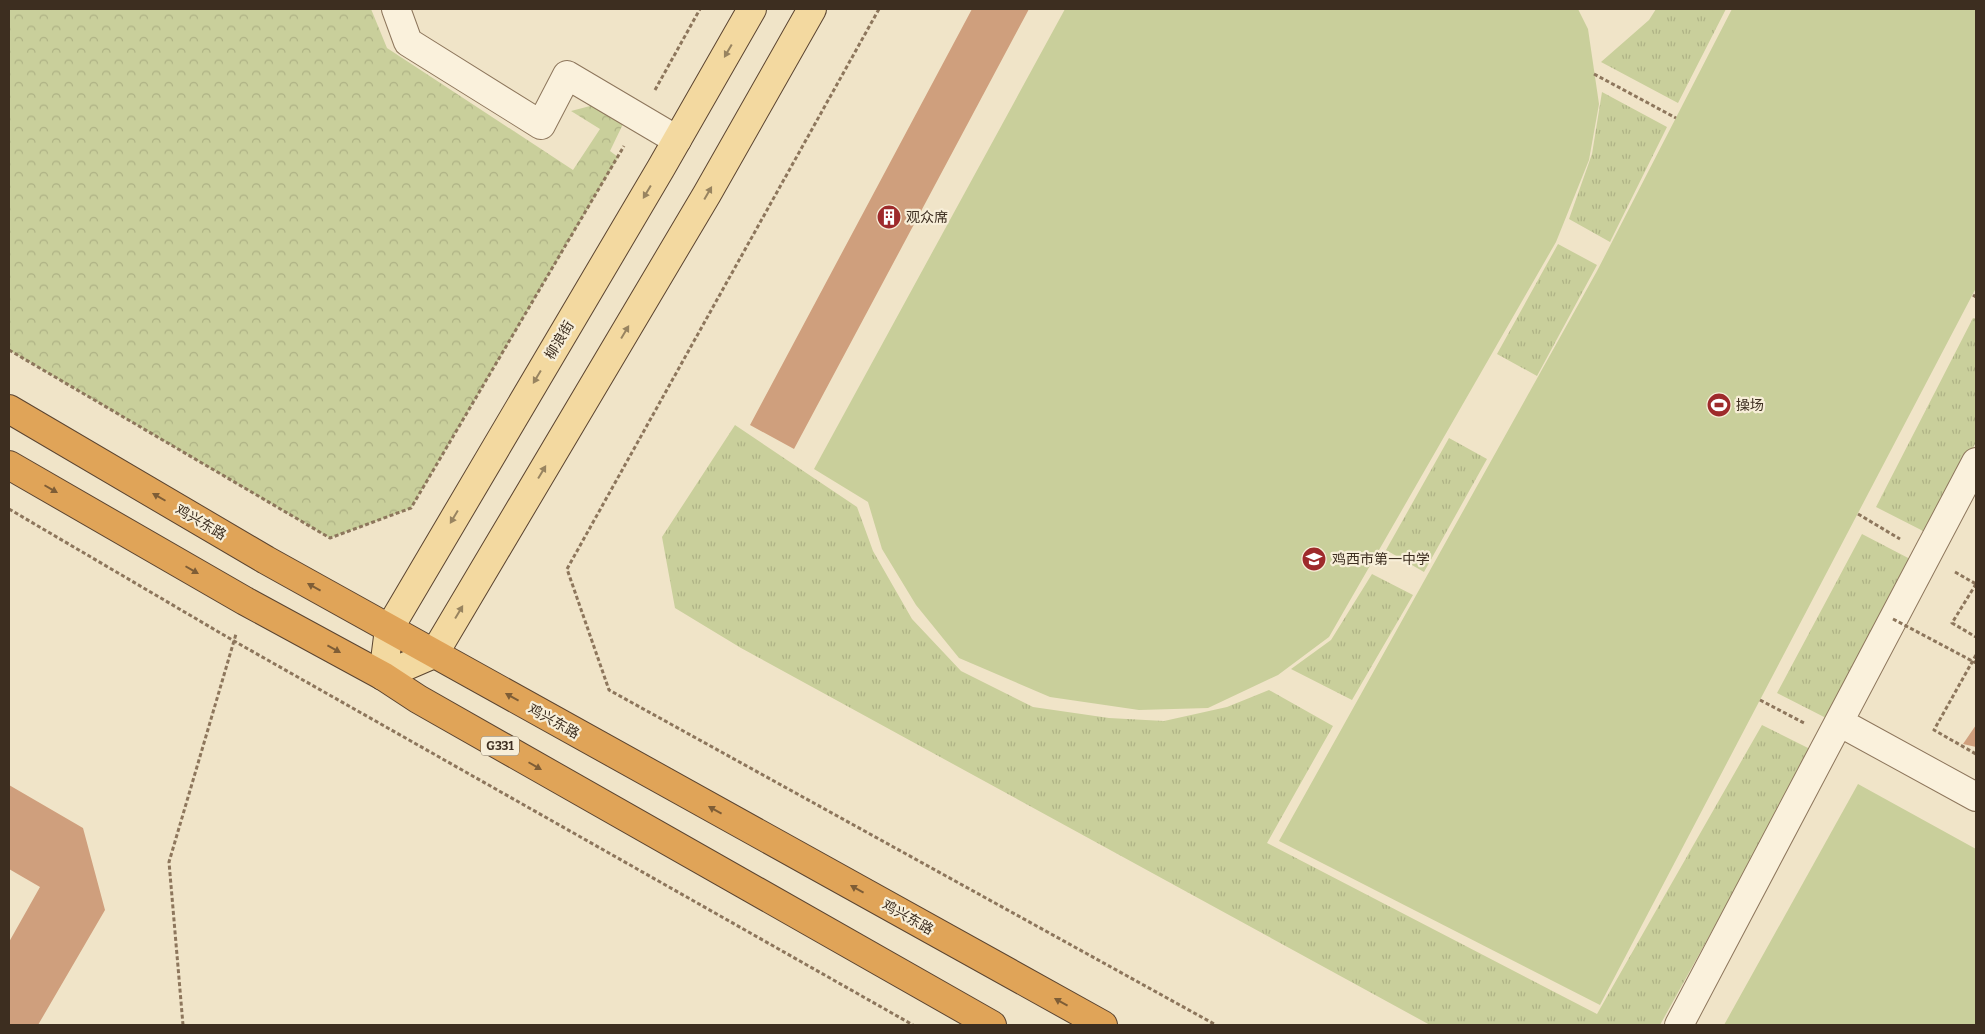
<svg xmlns="http://www.w3.org/2000/svg" width="1985" height="1034" font-family="Bitter,'Noto Sans SC',serif">
  <style>
    .grass { fill: url(#grass-tufts) }
    .park { fill: url(#park-crowns) }
    .pitch { fill: #c9cf9b }
    .building { fill: #cf9f7d }
    .lines { fill: none; stroke-linecap: round; stroke-linejoin: round }
    .minor-casing { stroke: #8d765c; stroke-width: 30 }
    .major-casing { stroke: #5b4430; stroke-width: 30 }
    .highway-casing { stroke: #5b4430; stroke-width: 30 }
    .path { stroke: #8d765c; stroke-width: 3; stroke-dasharray: 4 2.5; stroke-linecap: butt }
    .minor { stroke: #faf1dc; stroke-width: 28 }
    .major { stroke: #f3d9a0; stroke-width: 28 }
    .highway { stroke: #e0a458; stroke-width: 28 }
    .path-bridge { stroke: #8d765c; stroke-width: 3; stroke-dasharray: 4 2.5; stroke-linecap: butt }
    .oneway { fill: #988460 }
    .oneway2 { fill: #7e5d36 }
    .labels { text-anchor: middle; stroke-width: 4.5; stroke-linejoin: round; paint-order: stroke }
    .shield { fill: #f7eed8; stroke: #756857; stroke-width: 1 }
    .shield-label { font-size: 12px; font-weight: bold; fill: #3d2e20 }
    .poi-label { font-size: 14px; fill: #3d2e20; stroke: #f7eed8; text-anchor: start }
    .street-label { font-size: 14px; fill: #3d2e20; stroke: #f7eed8 }
  </style>
  <defs>
    <pattern id="grass-tufts" width="24" height="20" patternUnits="userSpaceOnUse" patternTransform="scale(1.25)"><rect width="24" height="20" fill="#c9cf9b"/><path d="M3 7l-1-3M5 7V3M7 7l1-3M15 17l-1-3M17 17v-4M19 17l1-3" fill="none" stroke="#aeb285"/></pattern>
    <pattern id="park-crowns" width="20" height="18" patternUnits="userSpaceOnUse" patternTransform="scale(1.25)"><rect width="20" height="18" fill="#c9cf9b"/><path d="M2 6a3 3 0 1 1 6 0M12 15a3 3 0 1 1 6 0" fill="none" stroke="#aeb285"/></pattern>
  </defs>
  <rect width="100%" height="100%" fill="#f0e4c8"/>
  <path class="grass" d="M1656,9H1726L1678,103L1601,62L1649,20Z
    M1602,92L1667,127L1610,242L1569,219L1592,154Z
    M1558,244L1597,265L1537,376L1497,354Z
    M1973,318L1976,319V442L1929,534L1876,507Z
    M735,425L857,507L873,551L912,619L961,671L1033,707L1109,718L1164,721L1227,707L1269,690L1333,726L1267,843L1597,1014L1762,725L1812,750L1660,1025H1430L741,648L675,608L662,537Z
    M1449,438L1487,459L1424,572L1386,550Z
    M1862,534L1912,560L1828,719L1777,693Z
    M1372,574L1413,595L1352,700L1291,669L1331,640Z"/>
  <path class="park" d="M9,9H371L387,48L573,170L600,129L571,111L594,105L624,122L610,151L618,157L411,508L330,538L9,350Z"/>
  <path class="pitch" d="M1065,9H1578L1588,29L1599,104L1589,160L1556,242L1329,637L1278,675L1208,708L1139,710L1050,697L959,658L916,605L882,549L868,502L814,469Z
    M1732,9H1976V288L1600,1005L1279,841L1597,271Z
    M1858,784L1976,849V1025H1724Z"/>
  <path class="building" d="M972,9H1029L794,449L750,425Z
    M1976,725V747L1963,744Z
    M9,785L83,828L105,910L38,1025H9V942L40,887L9,869Z"/>
  <g class="lines">
    <defs>
      <path id="minor" d="M396,9L408,42L541,125L567,75L677,140
        M1839,722L1976,797
        M1679,1025L1976,462"/>
      <path id="major" d="M383,676L434,654L707,194L812,9
        M383,676L389,629L661,168L752,9"/>
      <path id="highway" d="M9,409L266,560L1103,1025
        M9,465L245,601L383,676L418,699L992,1025"/>
    </defs>
    <use href="#minor" class="minor-casing"/>
    <use href="#major" class="major-casing"/>
    <use href="#highway" class="highway-casing"/>
    <path class="path" d="M879,9L567,569L609,690L1216,1025
      M1594,74L1676,118
      M655,90L700,9
      M1973,295L1976,297
      M9,350L330,538L411,508L624,146
      M9,509L234,641L913,1025
      M1858,514L1900,539
      M1955,572L1976,584
      M1976,584L1952,623L1976,637
      M1976,655L1934,730L1976,754
      M1760,700L1804,723
      M183,1025L169,862L236,634"/>
    <use href="#minor" class="minor"/>
    <use href="#major" class="major"/>
    <use href="#highway" class="highway"/>
    <path class="path-bridge" d="M1893,619L1976,663"/>
  </g>
  <defs><path id="oneway-solid" d="M-6-.8H1V-3.2L6.5 0L1 3.2V.8H-6Z" transform="scale(1.25)"/></defs>
  <g class="oneway">
    <use href="#oneway-solid" transform="translate(728 51) rotate(120)"/>
    <use href="#oneway-solid" transform="translate(647 192) rotate(121)"/>
    <use href="#oneway-solid" transform="translate(708 193) rotate(-60)"/>
    <use href="#oneway-solid" transform="translate(625 332) rotate(-59)"/>
    <use href="#oneway-solid" transform="translate(537 377) rotate(121)"/>
    <use href="#oneway-solid" transform="translate(542 472) rotate(-59)"/>
    <use href="#oneway-solid" transform="translate(454 517) rotate(121)"/>
    <use href="#oneway-solid" transform="translate(459 612) rotate(-59)"/>
  </g>
  <g class="oneway2">
    <use href="#oneway-solid" transform="translate(51 489) rotate(30)"/>
    <use href="#oneway-solid" transform="translate(159 497) rotate(-150)"/>
    <use href="#oneway-solid" transform="translate(192 570) rotate(30)"/>
    <use href="#oneway-solid" transform="translate(314 587) rotate(-151)"/>
    <use href="#oneway-solid" transform="translate(334 649) rotate(29)"/>
    <use href="#oneway-solid" transform="translate(512 697) rotate(-151)"/>
    <use href="#oneway-solid" transform="translate(535 766) rotate(30)"/>
    <use href="#oneway-solid" transform="translate(715 810) rotate(-151)"/>
    <use href="#oneway-solid" transform="translate(857 889) rotate(-151)"/>
    <use href="#oneway-solid" transform="translate(1061 1002) rotate(-151)"/>
  </g>
  <defs>
    <symbol id="building-disc" viewBox="-11 -11 22 22"><circle r="9.5" fill="#9e2a2b" stroke="#f7eed8"/><path d="M-4-6H4V6H1V3H-1V6H-4ZM-2.5-4.3h1.7v1.8h-1.7ZM.8-4.3h1.7v1.8H.8ZM-2.5-1h1.7V.8h-1.7ZM.8-1h1.7V.8H.8Z" fill="#fff"/></symbol>
    <symbol id="stadium-disc" viewBox="-11 -11 22 22"><circle r="9.5" fill="#9e2a2b" stroke="#f7eed8"/><path d="M0-5a6.5 5 0 1 0 0 10a6.5 5 0 1 0 0-10ZM-3.5-1.8h7v3.6h-7Z" fill="#fff"/></symbol>
    <symbol id="school-disc" viewBox="-11 -11 22 22"><circle r="9.5" fill="#9e2a2b" stroke="#f7eed8"/><path d="M0-5L7-2L0 1L-7-2ZM-4 1L0 2.5L4 1V4Q0 6-4 4Z" fill="#fff"/></symbol>
  </defs>
  <g fill-rule="evenodd">
    <use href="#building-disc" x="875" y="203" width="28" height="28"/>
    <use href="#stadium-disc" x="1705" y="391" width="28" height="28"/>
    <use href="#school-disc" x="1300" y="545" width="28" height="28"/>
  </g>
  <g class="labels">
    <rect class="shield" x="481" y="736.5" width="38" height="19" rx="4"/>
    <g class="shield-label">
      <text x="500" y="750">G331</text>
    </g>
    <g class="poi-label">
      <text x="906" y="222">观众席</text>
      <text x="1736" y="410">操场</text>
      <text x="1332" y="564">鸡西市第一中学</text>
    </g>
    <g class="street-label">
      <text transform="translate(559 340) rotate(-59)" y="5">柳浪街</text>
      <text transform="translate(201 522) rotate(30)" y="5">鸡兴东路</text>
      <text transform="translate(554 721) rotate(29)" y="5">鸡兴东路</text>
      <text transform="translate(908 917) rotate(29)" y="5">鸡兴东路</text>
    </g>
  </g>
  <rect width="1985" height="1034" fill="none" stroke="#3d2e20" stroke-width="20"/>
</svg>
